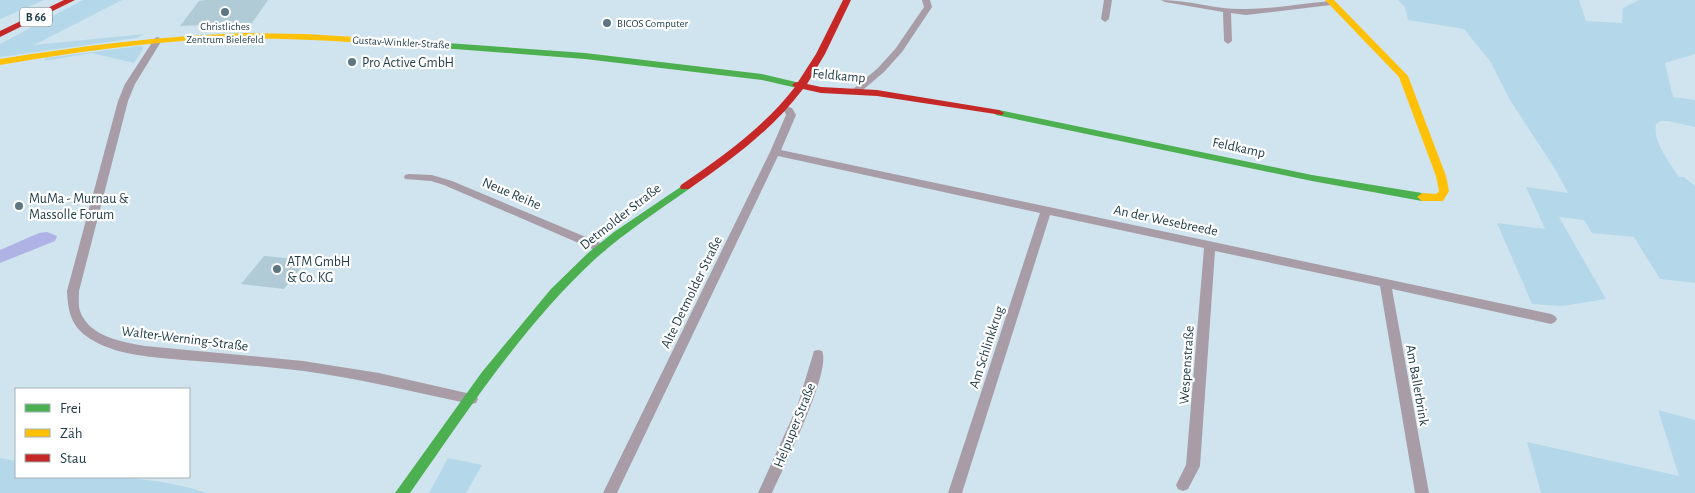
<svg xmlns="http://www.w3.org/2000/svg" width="1695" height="493" font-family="'Alegreya Sans',sans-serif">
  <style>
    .green { fill: #b4d8e9 }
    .water { fill: #aeb2e5 }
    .building { fill: #b0cbd6 }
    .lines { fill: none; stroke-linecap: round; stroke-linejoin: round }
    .street { fill: #a89da6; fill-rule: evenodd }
    .fast { fill: #4caf50; fill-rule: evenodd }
    .slow { fill: #ffc107; fill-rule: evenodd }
    .jam { fill: #c62828; fill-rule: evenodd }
    .poi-dot { fill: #5d7681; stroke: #fff; stroke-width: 2 }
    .labels { text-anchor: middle; stroke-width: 4.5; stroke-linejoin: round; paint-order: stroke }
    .far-poi-label { font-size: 11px; fill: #1f3b47; stroke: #fff; text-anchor: start }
    .far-street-label { font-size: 11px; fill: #1f3b47; stroke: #fff }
    .shield { fill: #fff; stroke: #62767e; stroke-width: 1 }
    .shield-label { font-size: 12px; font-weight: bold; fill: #1f3b47 }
    .poi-label { font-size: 14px; fill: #1f3b47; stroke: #fff; text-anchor: start }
    .street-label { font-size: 14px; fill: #1f3b47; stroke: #fff }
  </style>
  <rect width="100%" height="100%" fill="#cfe4ee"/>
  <path class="green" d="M0,0H44L0,19Z
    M83,0H122L34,45L144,34L137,38L0,57V44Z
    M1398,0H1579L1586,21L1622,23L1623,8L1639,0H1695V54L1665,63L1673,97L1695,100V127L1668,121H1661L1656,124C1653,143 1669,161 1679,177H1684L1695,186V283L1660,279L1634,237L1592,233L1584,220L1559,217L1606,299L1563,306L1532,304L1497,223L1545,229L1526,187L1568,193L1555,169L1510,100L1490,61L1464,29L1408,20L1405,7Z
    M139,46L143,47V49L134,63L92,53L44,61L46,58Z
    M1658,410L1695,420V493H1541L1527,442L1679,476Z
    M0,458L16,461V477C80,477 145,472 207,493H0Z
    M448,458L482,465L466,493H429Z"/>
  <path class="water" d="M47,232L57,236L55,241L0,263V250L39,233Z"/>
  <path class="building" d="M206,0H268L252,23L180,26L199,1Z
    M264,256L307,260L284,289L241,284Z"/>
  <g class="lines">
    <path class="street" d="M922,0H930L932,7L902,52L884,72L858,94H852V90L878,68L896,48L924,7Z
      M1104,0H1112L1109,19L1105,22L1101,19Z
      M1161,0C1189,0 1217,10 1246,9C1274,9 1303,3 1331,1L1335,3L1331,5L1246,15L1231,13L1232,41L1228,44L1224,41L1223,12L1165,2Z
      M158,37L162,40L135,84L128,101L79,291C79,297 78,305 80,311C89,337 123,342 145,346L303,361L379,373L471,394L476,395L478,399L476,403L471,404C415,392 360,379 304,371C263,366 223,363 183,360C154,357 120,356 94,341C72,329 68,314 67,291L118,101L125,84L155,38Z
      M782,105L792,108L796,115L781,150L1551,314L1555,316L1557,319L1555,322L1551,324L1392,289L1429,493H1415L1380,286L1215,251L1200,466L1188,489L1183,491L1178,489L1176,485L1186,465L1204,248L1050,215L962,493H948L1040,213L778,156L617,493H603L770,152L786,115L785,112L777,108Z
      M409,174L432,175L452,181L605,245L607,248L605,251H597L444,185L431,181L405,179L404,177L405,175Z
      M818,350L822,351C832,371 782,471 772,493H758L797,407L814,351Z"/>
    <path class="fast" d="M405,40L585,53L762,74L800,83L802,85L797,88L762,80L585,59L402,45L401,43Z
      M999,110L1312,175L1422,193L1427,197L1422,201L1312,181L996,115L994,113Z
      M685,184L689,185L690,187L689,189C656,212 623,234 594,260C521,328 467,412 410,493H395L482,372L551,289L588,253L614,232Z"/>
    <path class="slow" d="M1325,0H1334L1408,76L1446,176L1449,191L1443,201H1422L1417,197L1422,193L1436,194L1439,191L1436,176L1399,77Z
      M245,33L305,34L405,40L409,43L405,46C342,41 279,37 215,39C143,42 71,53 0,65V59C81,46 162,36 245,33Z"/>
    <path class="jam" d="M64,0H75L0,37V31Z
      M843,0H851L825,54L807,84L821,87L877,90L999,110L1004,113L1002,115L877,96L821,93L803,89C772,130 731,160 689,189H681L680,187L681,185C723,156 764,127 795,87L792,85L794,83L798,82L816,54Z"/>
  </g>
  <g class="poi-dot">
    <circle cx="225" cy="12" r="5"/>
    <circle cx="607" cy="23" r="5"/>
    <circle cx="352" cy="62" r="5"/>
    <circle cx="19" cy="206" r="5"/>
    <circle cx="277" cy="269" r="5"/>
  </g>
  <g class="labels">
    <g class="far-poi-label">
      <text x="617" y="27">BICOS Computer</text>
      <text x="225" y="30" text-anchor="middle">Christliches<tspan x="225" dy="13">Zentrum Bielefeld</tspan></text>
    </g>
    <g class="far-street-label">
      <text transform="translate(401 42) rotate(3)" y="4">Gustav-Winkler-Straße</text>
    </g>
    <rect class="shield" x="20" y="7.5" width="32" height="19" rx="4"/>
    <g class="shield-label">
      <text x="36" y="21">B 66</text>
    </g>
    <g class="poi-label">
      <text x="362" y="67">Pro Active GmbH</text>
      <text x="29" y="203">MuMa - Murnau &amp;<tspan x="29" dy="16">Massolle Forum</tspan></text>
      <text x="287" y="266">ATM GmbH<tspan x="287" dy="16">&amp; Co. KG</tspan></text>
    </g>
    <g class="street-label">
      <text transform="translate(839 75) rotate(5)" y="5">Feldkamp</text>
      <text transform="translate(1239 147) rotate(12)" y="5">Feldkamp</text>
      <text transform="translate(512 193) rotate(23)" y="5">Neue Reihe</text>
      <text transform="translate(620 216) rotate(-38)" y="5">Detmolder Straße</text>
      <text transform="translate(1166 220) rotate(12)" y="5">An der Wesebreede</text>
      <text transform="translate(691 292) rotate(-64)" y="5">Alte Detmolder Straße</text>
      <text transform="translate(185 338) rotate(7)" y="5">Walter-Werning-Straße</text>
      <text transform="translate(986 347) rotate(-72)" y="5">Am Schlinkkrug</text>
      <text transform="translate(1186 365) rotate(-86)" y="5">Wespenstraße</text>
      <text transform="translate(1418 385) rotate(80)" y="5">Am Ballerbrink</text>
      <text transform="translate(794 425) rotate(-68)" y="5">Helpuper Straße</text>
    </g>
  </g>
  <rect x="15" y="388" width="175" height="90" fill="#ffffff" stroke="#a5b1b5"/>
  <rect x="25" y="404" width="25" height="8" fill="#4caf50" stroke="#a5b1b5"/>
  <text x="60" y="413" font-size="15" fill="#1f3b47">Frei</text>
  <rect x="25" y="429" width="25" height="8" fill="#ffc107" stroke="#a5b1b5"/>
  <text x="60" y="438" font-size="15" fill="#1f3b47">Zäh</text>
  <rect x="25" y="454" width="25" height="8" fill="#c62828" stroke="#a5b1b5"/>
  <text x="60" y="463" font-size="15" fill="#1f3b47">Stau</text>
</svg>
